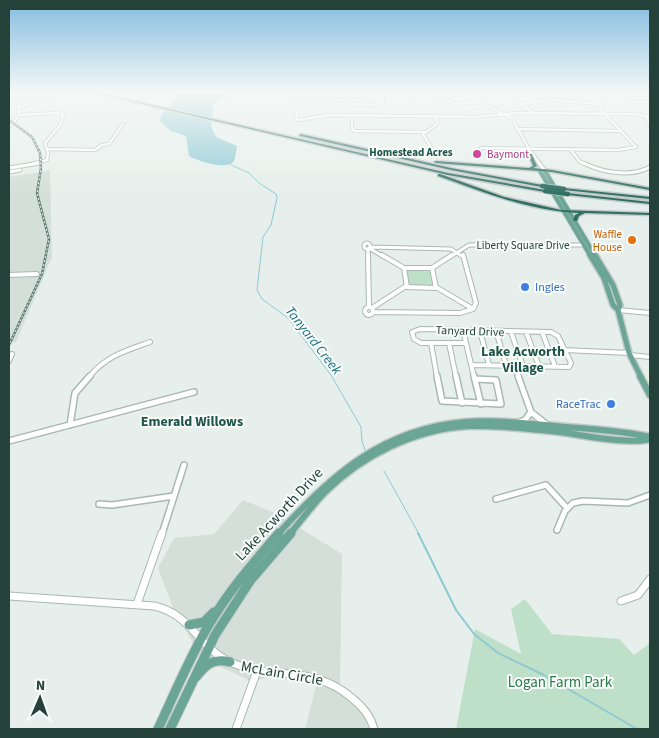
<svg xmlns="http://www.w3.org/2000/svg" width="659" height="738" font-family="'Source Sans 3',sans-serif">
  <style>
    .built { fill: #d4dfda }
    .green { fill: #bfe0c8 }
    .water { fill: #8ec9d4 }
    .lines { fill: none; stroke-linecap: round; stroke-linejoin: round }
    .stream-far1 { stroke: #8ec9d4; stroke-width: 1 }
    .stream { stroke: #8ec9d4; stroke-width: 2 }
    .minor-far4-casing { stroke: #a8b8b2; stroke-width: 4 }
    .minor-far3-casing { stroke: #a8b8b2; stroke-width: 5 }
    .minor-far2-casing { stroke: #a8b8b2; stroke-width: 6 }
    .minor-far1-casing { stroke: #a8b8b2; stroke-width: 8 }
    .minor-casing { stroke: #a8b8b2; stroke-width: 9 }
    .major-far3-casing { stroke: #c2cac8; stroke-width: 5.5 }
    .major-far2-casing { stroke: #c2cac8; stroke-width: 8 }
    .major-far1-casing { stroke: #c2cac8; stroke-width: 9 }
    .major-casing { stroke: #c2cac8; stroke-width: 11 }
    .highway-casing { stroke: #c2cac8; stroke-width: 3 }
    .minor-far4 { stroke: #fff; stroke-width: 2.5 }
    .minor-far3 { stroke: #fff; stroke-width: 3 }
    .minor-far2 { stroke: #fff; stroke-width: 4 }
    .minor-far1 { stroke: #fff; stroke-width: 5 }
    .minor { stroke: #fff; stroke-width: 7 }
    .major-far3 { stroke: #6aa596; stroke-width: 4 }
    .major-far2 { stroke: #6aa596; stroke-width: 5 }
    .major-far1 { stroke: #6aa596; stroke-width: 6 }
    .major { stroke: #6aa596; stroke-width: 9 }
    .highway { fill: #2f6f62; fill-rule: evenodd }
    .rail-casing { stroke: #5f7d75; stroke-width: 2.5 }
    .rail { stroke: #f7fbf9; stroke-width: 1; stroke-dasharray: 2; stroke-linecap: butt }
    .highway-bridge-casing { stroke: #c2cac8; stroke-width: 6; stroke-linecap: butt }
    .highway-bridge { stroke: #2f6f62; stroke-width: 4.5 }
    .hotel-dot { fill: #d1479c; stroke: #f7fbf9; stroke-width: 2 }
    .food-dot { fill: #e8710a; stroke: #f7fbf9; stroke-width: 2 }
    .shop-dot { fill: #3f7fe0; stroke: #f7fbf9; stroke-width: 2 }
    .labels { text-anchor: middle; stroke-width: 4; stroke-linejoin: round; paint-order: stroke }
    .far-neighbourhood-label { font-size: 11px; font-weight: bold; fill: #1f5548; stroke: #f7fbf9 }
    .far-hotel-label { font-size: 11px; fill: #b23c85; stroke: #f7fbf9; text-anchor: start }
    .far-food-label { font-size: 11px; fill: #c56008; stroke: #f7fbf9; text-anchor: end }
    .far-street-label { font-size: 11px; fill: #24423a; stroke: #f7fbf9 }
    .shop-label { font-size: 12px; fill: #366cbe; stroke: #f7fbf9; text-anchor: start }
    .street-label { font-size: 12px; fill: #24423a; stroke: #f7fbf9 }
    .water-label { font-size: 14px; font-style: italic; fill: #1c6f80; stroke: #f7fbf9 }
    .neighbourhood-label { font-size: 14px; font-weight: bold; fill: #1f5548; stroke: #f7fbf9 }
    .near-street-label { font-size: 15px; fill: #24423a; stroke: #f7fbf9 }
    .near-park-label { font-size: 15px; fill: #2d7a4b; stroke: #f7fbf9 }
  </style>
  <rect width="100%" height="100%" fill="#e6efeb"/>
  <path class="built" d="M50,170L52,257L16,342L9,344V177Z
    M243,500L277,514L342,554L340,686L370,709L377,729H305L317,682L277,674L252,682L201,657L173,608L158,568L174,538L214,534Z"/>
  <path class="green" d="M406,269L431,270L434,287L408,286Z
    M525,599L552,634L619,639L634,655L650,643V729H456L475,629L521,654L511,609Z"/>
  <path class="water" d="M172,93H222L228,96L214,103L211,126L216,137L237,146C236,150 236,158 233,162C226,170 198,161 189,156L186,136L171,131L160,121L162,114L178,98Z"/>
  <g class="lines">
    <path class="stream-far1" d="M229,164L249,173L259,183L276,194L277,198L271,225L263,237L257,290L262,299L288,318L331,375L361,427L362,441L366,453
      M384,471L419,534"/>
    <path class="stream" d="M418,533L456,610L474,634L498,653L544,675L637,729"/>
    <defs>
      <path id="minor-far4" d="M347,93V104L378,105L383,103V93
        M420,93L457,104L478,102
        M467,93L478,102L512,118L529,149L540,164
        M510,93L521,104
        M530,93L538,102
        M550,93L554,100
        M571,93L578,102
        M347,96H365
        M627,98H650
        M412,102L428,95
        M291,105L293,99L296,98L346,100
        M20,107L60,93
        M297,113L296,119L299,120L329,115L475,117L515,113L635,114L650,117
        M534,113L521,104L554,100L600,104
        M20,115L58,113L63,115L61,124L45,143L48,153L47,160L32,164
        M352,115V128L354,131L424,132
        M646,116L650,125
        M9,127C22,117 20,107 15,93
        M517,129L621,131
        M481,148L618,150L636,147L601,110L599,102L593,93
        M47,149L95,150L102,145L109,144L123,124
        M432,149L423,134L437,124L436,117
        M570,149L580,162L585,164"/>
      <path id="minor-far3" d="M539,163L545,171
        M583,163C602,172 630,178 650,167
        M9,168L40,163
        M9,172L20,170
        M364 246a3 3 0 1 1 6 0a3 3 0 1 1-6 0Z
        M371,247L451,249L463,257
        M369,248L384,257
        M368,249V257
        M450,257L469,245H586"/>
      <path id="minor-far2" d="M368,255L369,307
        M382,255L404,268
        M404,268H432L436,288L407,287Z
        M432,268L452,255
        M9,275L37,274
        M436,287L473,309
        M365 311a4 4 0 1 1 8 0a4 4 0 1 1-8 0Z
        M372,308L406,286
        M618,310L650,313
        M373,312L460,313L473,309L476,303L463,255
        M463,330L474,377
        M480,331L489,365
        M496,331L506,365
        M511,332L523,366
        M526,332L539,366
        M542,332L555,366
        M431,343L437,377
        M449,343L456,377
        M466,343H421L414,339L412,332L420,329L551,332L558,336L571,363L569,367L472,365
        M565,350L629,353
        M630,355L650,357
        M9,361L12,354
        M515,366L519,377
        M89,377C106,356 125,351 150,342"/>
      <path id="minor-far1" d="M437,376L442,401L501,404L496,380L475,379
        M456,376L462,403
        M474,376L481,404
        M518,376L531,412L546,424
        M519,422L525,420L531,412
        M70,425L75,393L90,376
        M9,441L194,392
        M496,499L546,485L567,508
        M99,504L112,505L174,496
        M557,530L565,511L573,503L583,501L628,503L650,495
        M162,534L184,465"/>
      <path id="minor" d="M9,596L154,606C190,614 197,644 226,660C271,683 310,662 352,698C362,706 371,717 374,729
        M621,601L638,595L650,579
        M137,604L162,533
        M236,729L257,671"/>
      <path id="major-far3" d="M540,171L591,257
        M545,171L596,257"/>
      <path id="major-far2" d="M590,255L604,278L613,305L618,310
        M595,255L613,285L620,305L618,310L629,353L641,377"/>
      <path id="major-far1" d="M640,376L650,395
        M278,534C331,475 383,429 465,422C495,420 526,423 556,426C587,429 619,430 650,437
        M290,534C301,520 312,506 324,493C362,455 415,429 469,426C499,425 529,429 560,432C583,435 628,445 650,439"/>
      <path id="major" d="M189,625L204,622L214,612
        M196,677C206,664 213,658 230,662
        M158,729C174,695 188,661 207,628C227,593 253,563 279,533
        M170,729L215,635L250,581L291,533"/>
      <path id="highway" d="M95,93H100L448,173L545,190L547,191L545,192L448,175Z
        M301,134L451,168L542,185L544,186L542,187L451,170L300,136L299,135Z
        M530,153L532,154L537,166L533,168L552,170L650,188V190L552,172L436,163L434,162L436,161L529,168L533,166L528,154Z
        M438,174H440L504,197L561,210L650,213V215L585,213L579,216L577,221H575L573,220L575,215L579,213C530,211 483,192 438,176Z
        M563,188L650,197V199L564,190H563Z
        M567,193L650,202V204L568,195H567Z"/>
    </defs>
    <use href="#minor-far4" class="minor-far4-casing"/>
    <use href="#minor-far3" class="minor-far3-casing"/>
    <use href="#minor-far2" class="minor-far2-casing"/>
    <use href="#minor-far1" class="minor-far1-casing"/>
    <use href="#minor" class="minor-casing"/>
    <use href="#major-far3" class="major-far3-casing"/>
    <use href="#major-far2" class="major-far2-casing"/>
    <use href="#major-far1" class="major-far1-casing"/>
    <use href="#major" class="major-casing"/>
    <use href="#highway" class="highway-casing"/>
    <use href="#minor-far4" class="minor-far4"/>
    <use href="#minor-far3" class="minor-far3"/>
    <use href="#minor-far2" class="minor-far2"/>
    <use href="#minor-far1" class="minor-far1"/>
    <use href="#minor" class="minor"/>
    <use href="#major-far3" class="major-far3"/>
    <use href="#major-far2" class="major-far2"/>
    <use href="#major-far1" class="major-far1"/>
    <use href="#major" class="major"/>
    <use href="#highway" class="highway"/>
    <defs>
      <path id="rail" d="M9,120L32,137L40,153L41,168L37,193L49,239L42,274L9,345"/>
    </defs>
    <use href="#rail" class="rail-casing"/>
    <use href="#rail" class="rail"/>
    <defs>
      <path id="highway-bridge" d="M542,186L564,189
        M545,191L568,194"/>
    </defs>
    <use href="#highway-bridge" class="highway-bridge-casing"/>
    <use href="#highway-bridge" class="highway-bridge"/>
  </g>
  <linearGradient id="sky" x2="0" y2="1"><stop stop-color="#84bce0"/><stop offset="0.47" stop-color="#f4f8f6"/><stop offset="1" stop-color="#f4f8f6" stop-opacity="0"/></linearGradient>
  <rect width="659" height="196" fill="url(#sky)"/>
  <circle class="hotel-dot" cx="477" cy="154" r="5"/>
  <circle class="food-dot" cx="632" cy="240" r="5"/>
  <g class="shop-dot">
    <circle cx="525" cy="287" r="5"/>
    <circle cx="611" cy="404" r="5"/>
  </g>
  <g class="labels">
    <g class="far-neighbourhood-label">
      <text x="411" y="156">Homestead Acres</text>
    </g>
    <g class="far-hotel-label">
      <text x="487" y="158">Baymont</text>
    </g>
    <g class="far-food-label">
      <text x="622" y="238">Waffle<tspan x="622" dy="13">House</tspan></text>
    </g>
    <g class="far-street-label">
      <text x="523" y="249">Liberty Square Drive</text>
    </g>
    <g class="shop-label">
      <text x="535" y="291">Ingles</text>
      <text x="601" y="408" text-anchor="end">RaceTrac</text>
    </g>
    <g class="street-label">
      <text transform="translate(470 331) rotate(2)" y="4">Tanyard Drive</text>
    </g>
    <g class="water-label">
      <text transform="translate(314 340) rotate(52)" y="5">Tanyard Creek</text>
    </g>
    <g class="neighbourhood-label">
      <text x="523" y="356">Lake Acworth<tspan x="523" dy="16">Village</tspan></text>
      <text x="192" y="426">Emerald Willows</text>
    </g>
    <g class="near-street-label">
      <text transform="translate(279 514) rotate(-47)" y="5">Lake Acworth Drive</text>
      <text transform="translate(282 673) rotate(10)" y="5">McLain Circle</text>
    </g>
    <g class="near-park-label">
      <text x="560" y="687">Logan Farm Park</text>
    </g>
  </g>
  <rect width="659" height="738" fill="none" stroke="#24423a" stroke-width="20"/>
  <g transform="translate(40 698) rotate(2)" stroke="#f7fbf9" stroke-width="4" paint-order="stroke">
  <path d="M0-4L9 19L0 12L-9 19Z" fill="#24423a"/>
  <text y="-8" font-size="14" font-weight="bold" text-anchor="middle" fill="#24423a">N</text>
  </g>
</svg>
